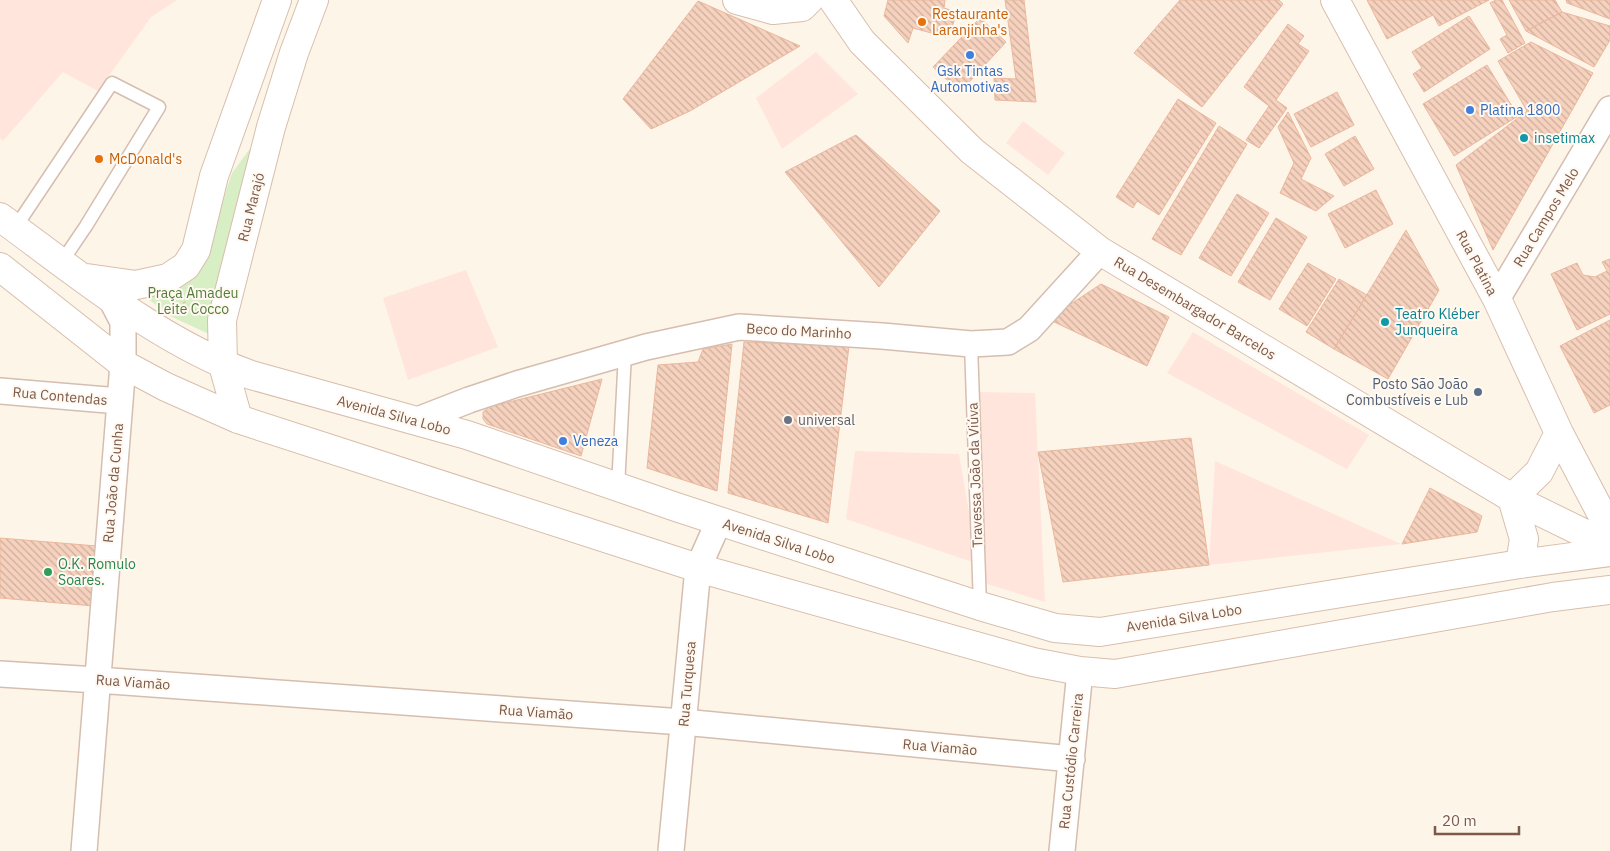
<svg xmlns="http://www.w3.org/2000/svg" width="1610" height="851" font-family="'IBM Plex Sans',sans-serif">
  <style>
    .commercial { fill: #ffe5dc }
    .green { fill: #d8eec5 }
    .building { fill: url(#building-back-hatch); stroke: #ebb79d }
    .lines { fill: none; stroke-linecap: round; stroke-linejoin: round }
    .lane-casing { stroke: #d5beb0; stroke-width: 15 }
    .street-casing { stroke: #d5beb0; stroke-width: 28 }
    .secondary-casing { stroke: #d8beac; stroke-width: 30 }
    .path { stroke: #dcb4a0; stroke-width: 3; stroke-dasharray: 1 4; stroke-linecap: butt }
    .lane { stroke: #fff; stroke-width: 12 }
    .street { stroke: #fff; stroke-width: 25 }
    .secondary { stroke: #fff; stroke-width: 28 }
    .food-dot { fill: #e8710a; stroke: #fff9f1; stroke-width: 2 }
    .shop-dot { fill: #3f7fe0; stroke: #fff9f1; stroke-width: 2 }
    .culture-dot { fill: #0f9aa8; stroke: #fff9f1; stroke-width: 2 }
    .service-dot { fill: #5c6f8a; stroke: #fff9f1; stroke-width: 2 }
    .worship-dot { fill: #6b7280; stroke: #fff9f1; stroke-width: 2 }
    .leisure-dot { fill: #2e9e5b; stroke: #fff9f1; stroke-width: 2 }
    .labels { text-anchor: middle; stroke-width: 4; stroke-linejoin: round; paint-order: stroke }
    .food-label { font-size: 14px; fill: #c56008; stroke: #fff9f1; text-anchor: start }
    .shop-label { font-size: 14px; fill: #366cbe; stroke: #fff9f1; text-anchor: start }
    .culture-label { font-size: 14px; fill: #0d838f; stroke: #fff9f1; text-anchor: start }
    .street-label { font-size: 14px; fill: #7c5949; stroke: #fff9f1 }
    .park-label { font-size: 14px; fill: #527d3d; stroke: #fff9f1 }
    .service-label { font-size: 14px; fill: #4e5e75; stroke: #fff9f1; text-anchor: end }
    .worship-label { font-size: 14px; fill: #5b616d; stroke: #fff9f1; text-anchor: start }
    .leisure-label { font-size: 14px; fill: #27864d; stroke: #fff9f1; text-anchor: start }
  </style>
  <defs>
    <pattern id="building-back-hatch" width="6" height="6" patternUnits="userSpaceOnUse" patternTransform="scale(1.25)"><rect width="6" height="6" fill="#f6d2be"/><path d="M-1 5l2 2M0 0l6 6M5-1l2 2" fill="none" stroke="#ccad9c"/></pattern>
  </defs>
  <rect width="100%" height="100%" fill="#fef5e9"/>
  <path class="commercial" d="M0,0H177L151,17L98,91L63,72L3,141L0,138Z
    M816,52L858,94L782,149L756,98Z
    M1023,121L1065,153L1048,175L1006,143Z
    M466,270L498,347L408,380L383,298Z
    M1193,332L1369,435L1347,469L1167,373Z
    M979,392L1035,393L1045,602L984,583Z
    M855,451L959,454L978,564L846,519Z
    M1215,461L1401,544L1209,565Z"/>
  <path class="green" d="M252,146L209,334L172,317L144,296L218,215L232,173Z"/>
  <path class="building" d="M888,0H945L944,8L957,12L951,30L946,37L913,28L908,43L884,16Z
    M1005,0H1024L1036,102L995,100L994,78L1016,79Z
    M1180,0H1279L1283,4L1202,107L1134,53Z
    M1367,0H1489L1439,26L1433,15L1387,39Z
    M1496,0H1502L1525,43L1508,53L1500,39L1507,35L1490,3Z
    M1509,0H1555L1562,12L1526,31Z
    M1566,0H1610V19L1567,3Z
    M698,1L800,46L690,111L651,129L623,99Z
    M1562,12L1610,26V40L1594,67L1526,31Z
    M1469,16L1490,49L1424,92L1413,74L1422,68L1412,52Z
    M980,18L1006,42L960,92L933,67Z
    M1288,24L1304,36L1298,44L1309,51L1276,100L1287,108L1259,148L1246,140L1269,106L1244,87Z
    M1531,42L1593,73L1493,250L1456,165L1527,111L1498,61Z
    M1487,65L1518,116L1454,156L1423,104Z
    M1337,92L1354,125L1311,147L1294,114Z
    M1178,99L1216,123L1159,215L1137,201L1133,208L1116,197Z
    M1288,112L1311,158L1301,179L1334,196L1316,211L1280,193L1294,163L1278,127Z
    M1219,126L1247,144L1181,255L1152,239Z
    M856,135L940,211L879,287L785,172Z
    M1355,136L1374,169L1344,186L1325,154Z
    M1376,190L1393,224L1345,248L1328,214Z
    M1237,194L1269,213L1231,276L1199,258Z
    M1276,218L1307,237L1270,300L1238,282Z
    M1406,230L1439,290L1388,379L1334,349Z
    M1610,259V314L1577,330L1551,274L1577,263L1583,275L1595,277L1607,271L1602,262Z
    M1308,263L1336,279L1307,326L1279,309Z
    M1339,279L1367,295L1334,349L1306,332Z
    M1101,284L1169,317L1147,366L1048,319Z
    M1610,320V405L1594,413L1560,346Z
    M744,342L849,346L828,523L728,493Z
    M732,344L717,491L647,468L658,365L698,362L703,349Z
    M602,379L581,456L487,424L483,419V412L489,407Z
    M1191,438L1209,565L1063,582L1038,452Z
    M1430,488L1482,516L1477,532L1402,544Z
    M0,538L97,546L94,606L0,598Z"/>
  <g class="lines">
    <defs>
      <path id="lane" d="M15,228L112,83L159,107L86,226L61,263
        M971,344L980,606
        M618,487L625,353"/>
      <path id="street" d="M1497,299L1610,109
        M0,391L119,401
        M415,421L469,400L517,384L646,347L739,327L882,336L971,344L1008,342L1029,329L1100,251
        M0,674L97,680L683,722L1072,759
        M84,851L123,364V322L110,297
        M671,851L698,568L719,521
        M1062,851L1080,671"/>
      <path id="secondary" d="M737,0L773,10L802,7L809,0
        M833,0L862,42L972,151L1100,251L1512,498L1610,546
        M1335,0L1497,299L1559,433L1610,530
        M0,217C78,274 159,342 251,375L467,435L676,507L980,606L1055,628L1100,632L1520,564L1610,552
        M0,267L123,364L166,387L238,419L698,568L1033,662L1080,671L1115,674L1553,597L1610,590
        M87,278L136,285L168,278L186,266L196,250L214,176L277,0
        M238,419L223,365L222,320L271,127L294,53L314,0
        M1512,498L1539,472L1559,433
        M1512,498L1524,539L1520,564"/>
    </defs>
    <use href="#lane" class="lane-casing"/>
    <use href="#street" class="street-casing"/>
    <use href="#secondary" class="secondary-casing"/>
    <path class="path" d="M184,302L189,309L196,311"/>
    <use href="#lane" class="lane"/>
    <use href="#street" class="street"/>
    <use href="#secondary" class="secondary"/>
  </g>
  <g class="food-dot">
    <circle cx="922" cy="22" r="5"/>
    <circle cx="99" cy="159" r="5"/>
  </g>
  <g class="shop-dot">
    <circle cx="970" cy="55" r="5"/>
    <circle cx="1470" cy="110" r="5"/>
    <circle cx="563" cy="441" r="5"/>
  </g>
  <g class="culture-dot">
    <circle cx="1524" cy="138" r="5"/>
    <circle cx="1385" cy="322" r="5"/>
  </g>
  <circle class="service-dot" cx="1478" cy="392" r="5"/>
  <circle class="worship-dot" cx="788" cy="420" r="5"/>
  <circle class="leisure-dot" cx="48" cy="572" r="5"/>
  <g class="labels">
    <g class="food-label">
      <text x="932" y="19">Restaurante<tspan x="932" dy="16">Laranjinha's</tspan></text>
      <text x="109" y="164">McDonald's</text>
    </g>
    <g class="shop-label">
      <text x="970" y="76" text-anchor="middle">Gsk Tintas<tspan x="970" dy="16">Automotivas</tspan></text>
      <text x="1480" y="115">Platina 1800</text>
      <text x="573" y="446">Veneza</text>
    </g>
    <g class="culture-label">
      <text x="1534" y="143">insetimax</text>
      <text x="1395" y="319">Teatro Kléber<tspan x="1395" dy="16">Junqueira</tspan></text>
    </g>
    <g class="street-label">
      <text transform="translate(251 207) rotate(-76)" y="5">Rua Marajó</text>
      <text transform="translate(1546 217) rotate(-59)" y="5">Rua Campos Melo</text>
      <text transform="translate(1477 263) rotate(62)" y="5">Rua Platina</text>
      <text transform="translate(1195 308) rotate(31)" y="5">Rua Desembargador Barcelos</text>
      <text transform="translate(799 331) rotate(3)" y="5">Beco do Marinho</text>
      <text transform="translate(60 396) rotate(5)" y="5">Rua Contendas</text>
      <text transform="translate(394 415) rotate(15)" y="5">Avenida Silva Lobo</text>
      <text transform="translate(975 475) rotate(-92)" y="5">Travessa João da Viúva</text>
      <text transform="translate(113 483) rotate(-85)" y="5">Rua João da Cunha</text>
      <text transform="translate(779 541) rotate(18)" y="5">Avenida Silva Lobo</text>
      <text transform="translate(1184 618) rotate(-9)" y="5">Avenida Silva Lobo</text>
      <text transform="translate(133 682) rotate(4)" y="5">Rua Viamão</text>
      <text transform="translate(687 684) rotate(-85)" y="5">Rua Turquesa</text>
      <text transform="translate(536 712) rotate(4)" y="5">Rua Viamão</text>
      <text transform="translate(940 747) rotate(5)" y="5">Rua Viamão</text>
      <text transform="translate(1071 761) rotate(-84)" y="5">Rua Custódio Carreira</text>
    </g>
    <g class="park-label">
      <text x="193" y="298">Praça Amadeu<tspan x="193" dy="16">Leite Cocco</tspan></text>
    </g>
    <g class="service-label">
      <text x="1468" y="389">Posto São João<tspan x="1468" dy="16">Combustíveis e Lub</tspan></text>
    </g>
    <g class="worship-label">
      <text x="798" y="425">universal</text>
    </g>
    <g class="leisure-label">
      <text x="58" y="569">O.K. Romulo<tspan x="58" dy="16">Soares.</tspan></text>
    </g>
  </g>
  <path d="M1435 826v8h84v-8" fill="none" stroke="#7c5949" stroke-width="2.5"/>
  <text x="1442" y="826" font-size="15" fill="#7c5949" stroke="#fff9f1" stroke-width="4" paint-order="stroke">20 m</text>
</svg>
